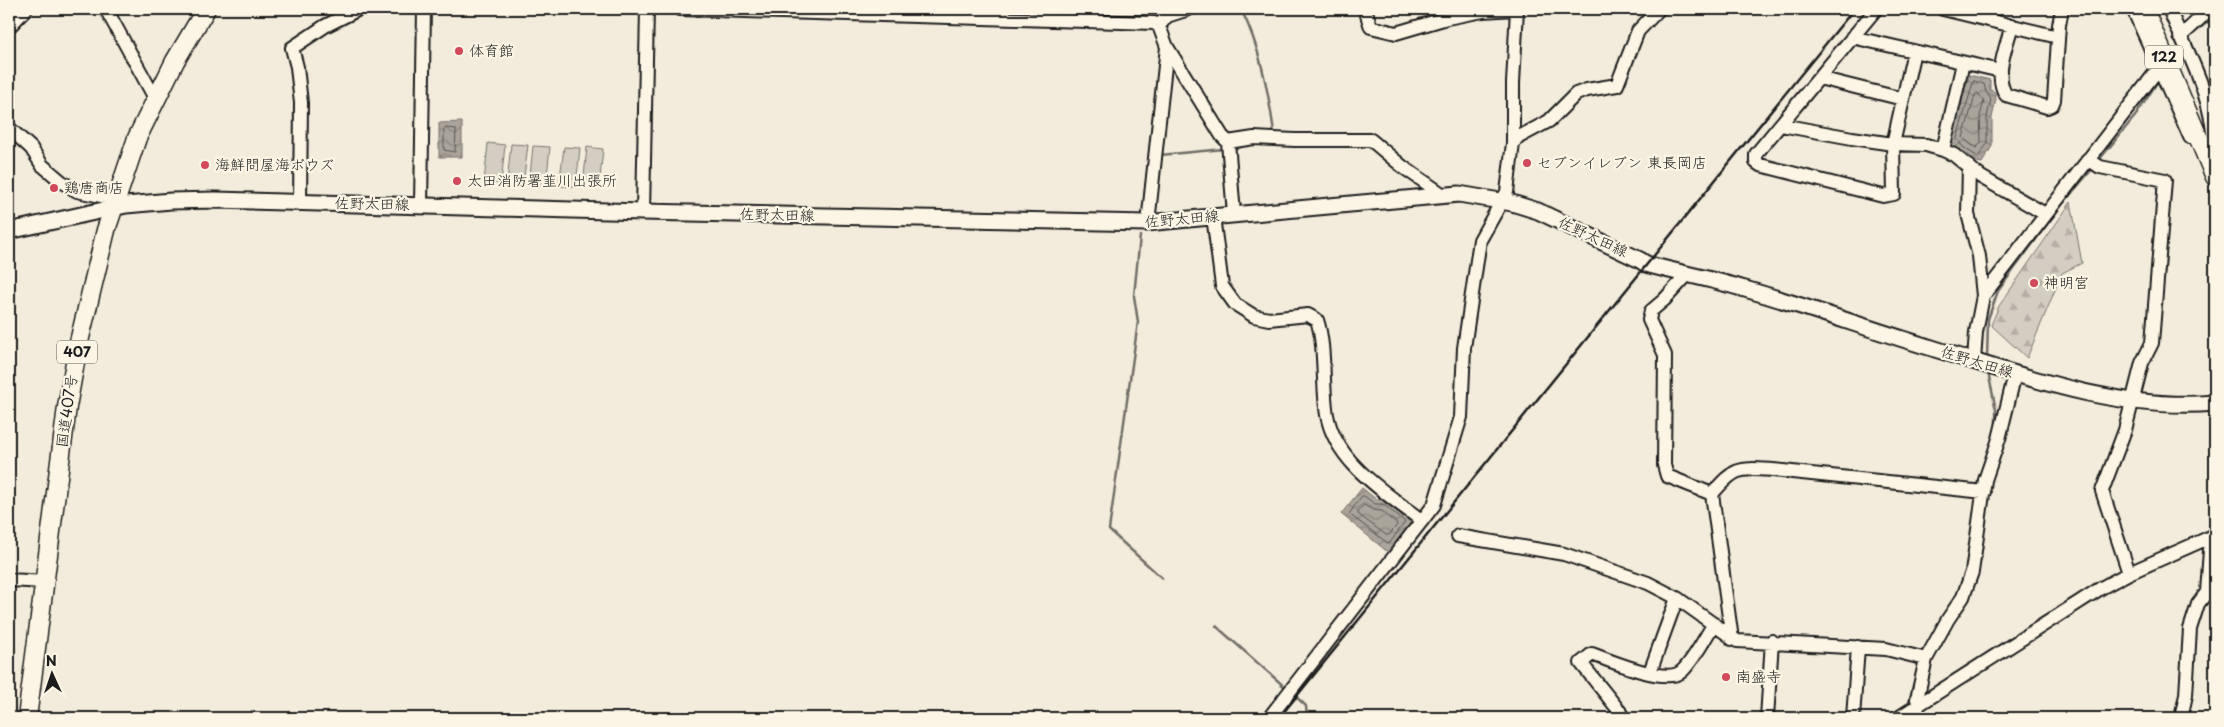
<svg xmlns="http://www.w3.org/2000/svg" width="2224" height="727" font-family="'Playpen Sans','Klee One',sans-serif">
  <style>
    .forest { fill: url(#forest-firs); stroke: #78756e }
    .park { fill: #d3cec1; stroke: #78756e }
    .water { fill: url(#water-waves); stroke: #716e68 }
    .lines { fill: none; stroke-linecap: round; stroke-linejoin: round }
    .shore { stroke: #55534f; stroke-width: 1 }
    .stream { stroke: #716e68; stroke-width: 2.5 }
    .minor-casing { stroke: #1c1c1c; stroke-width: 16 }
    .major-casing { stroke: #1c1c1c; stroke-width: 19 }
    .highway-casing { stroke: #1c1c1c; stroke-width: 21 }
    .minor { stroke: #fcf5e5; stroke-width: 12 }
    .major { stroke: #fcf5e5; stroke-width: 15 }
    .highway { stroke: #fcf5e5; stroke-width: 18 }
    .rail { stroke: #1c1c1c; stroke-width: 2.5 }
    .poi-dot { fill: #d1495b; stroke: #fcf5e5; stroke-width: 2 }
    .labels { text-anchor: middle; stroke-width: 4.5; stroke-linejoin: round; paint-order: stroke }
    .shield { fill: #fcf5e5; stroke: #5f5d58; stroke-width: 1 }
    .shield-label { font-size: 14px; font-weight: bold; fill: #1c1c1c }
    .poi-label { font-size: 15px; fill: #1c1c1c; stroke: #fcf5e5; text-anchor: start }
    .street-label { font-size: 15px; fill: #1c1c1c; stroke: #fcf5e5 }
  </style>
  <defs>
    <pattern id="forest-firs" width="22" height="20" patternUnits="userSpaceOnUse" patternTransform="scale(1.25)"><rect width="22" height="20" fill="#d3cec1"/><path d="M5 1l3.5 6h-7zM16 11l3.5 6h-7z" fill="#b5b0a5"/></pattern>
    <pattern id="water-waves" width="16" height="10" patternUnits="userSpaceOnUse" patternTransform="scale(1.25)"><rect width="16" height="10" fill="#aaa59b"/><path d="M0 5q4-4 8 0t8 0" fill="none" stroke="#8a867e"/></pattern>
  </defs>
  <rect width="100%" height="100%" fill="#f3ecdd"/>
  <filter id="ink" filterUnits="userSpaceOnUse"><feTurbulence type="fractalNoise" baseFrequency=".02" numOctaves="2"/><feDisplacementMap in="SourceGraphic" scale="10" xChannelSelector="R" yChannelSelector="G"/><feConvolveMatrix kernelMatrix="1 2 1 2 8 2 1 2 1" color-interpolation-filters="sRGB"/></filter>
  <g filter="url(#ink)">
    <path class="forest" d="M2071,202L2082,263L2062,273L2027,358L1991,325L1999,306Z"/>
    <path class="park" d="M488,143L505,145L501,184L484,182Z
      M511,144L528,145L523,184L507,183Z
      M533,146L550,147L546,186L529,185Z
      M564,147L580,148L576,187L559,186Z
      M587,147L603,149L599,188L583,186Z"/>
    <path class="water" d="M1969,75L1990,80V90L1995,92L1996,99L1992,118V146L1982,163C1970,162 1956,150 1951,140Z
      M462,122V157H439V123Z
      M1362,488L1377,500L1381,496L1411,519V526L1389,553L1341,514Z"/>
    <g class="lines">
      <path class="shore" d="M1974,81L1984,84L1986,92L1991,99L1987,117V144L1978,157L1963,147L1957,139Z
        M1978,93L1984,101L1980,116L1981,143L1976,148L1963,138L1975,95Z
        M446,128L456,129L455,152L444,150V130Z
        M1364,496L1375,504H1383L1405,522L1389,544L1349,514L1361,497Z
        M1364,505L1373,510L1382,511L1396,523L1397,525L1389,535H1386L1358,514V511Z"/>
      <path class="stream" d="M1241,9C1260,47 1268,90 1274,132
        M2188,38L2215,16
        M1160,155L1224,149
        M2099,160L2136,115L2158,81
        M1144,200L1161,47
        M1140,236L1134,296L1138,322L1109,530L1162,578
        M1987,359L1988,319L1998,291L2059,208L2094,167
        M1988,372L1996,410V428
        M1216,626L1286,688
        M1292,693L1306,706L1307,718
        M1908,705L1917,675"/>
      <defs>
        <path id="minor" d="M106,9L156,100
          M680,9L1154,23L1159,26L1167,47L1222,136L1228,142L1254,138L1295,140H1371L1403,167L1442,194
          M1365,9L1371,27L1396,33L1447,18L1483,11L1515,9
          M1876,9L1756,154V162L1760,165L1883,196L1894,194L1893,144L1914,51
          M1943,9L2058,37
          M2133,9L2190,137
          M2169,9C2187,52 2213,97 2214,145
          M2012,25C2007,45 1993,76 2006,95L2047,107L2052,105L2054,100L2059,25L2062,9
          M1159,26L1167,16L1189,9
          M9,27L26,9
          M1852,37L2001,71
          M2180,37L2210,9
          M1819,78L1903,99
          M1781,125L1852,138L1893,144L1926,145L1943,150L1954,155L1981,177L2045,214
          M9,128L31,148L42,165L62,182L77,191L116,199
          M1228,142L1234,214
          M1513,143L1519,137L1549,121L1576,94L1587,90L1617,85L1638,31L1659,9
          M1943,150L1963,63
          M2088,159L2100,167L2165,180L2152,343L2142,363L2125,430L2102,491L2129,573
          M1969,166L1968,214L1979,256L1983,296L1976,332L1974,361
          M300,203L301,103L297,67L292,48L325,26L359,9
          M421,205L424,9
          M643,212L647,9
          M1213,216L1222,286L1235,304L1254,316L1269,319L1308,315L1317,320C1326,347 1322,386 1327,415C1336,464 1387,493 1422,521
          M1148,223L1167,47
          M1687,275L1664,300L1651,311L1649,320L1665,355L1664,465L1667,476L1712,494
          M1983,296L2159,68
          M1458,536L1564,554L1648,583L1677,598L1737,641L1886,649L1926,659
          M9,580L45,582
          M1732,639L1712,494C1735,467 1738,468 1773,470L1984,492
          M1650,672L1677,598
          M1919,706L1917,699L1926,659L1948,619L1963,597L1972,572L1985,480L1999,439L2015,374
          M1269,718L1434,505L1461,417L1464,348L1480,240L1507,192L1513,143V83L1517,9
          M1625,718L1581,663L1592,654C1610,661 1666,684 1681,672C1693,662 1705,637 1714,624
          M1767,718L1772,641
          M1853,718L1858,647
          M1898,718L2101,588L2129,573L2215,535
          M2181,718L2186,695L2190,629L2198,604L2207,592L2211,536"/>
        <path id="major" d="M9,231L126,205L171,201L215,200L643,212L1146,223L1459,194L1512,203L1538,211L1640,260L1646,264C1679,273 1712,279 1745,289C1808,307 1869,329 1932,348C2022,376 2121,412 2215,403"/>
        <path id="highway" d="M2144,9L2215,177
          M27,718L67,407L78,346L106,230L137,138L175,61L206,9"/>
      </defs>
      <use href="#minor" class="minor-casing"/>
      <use href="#major" class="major-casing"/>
      <use href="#highway" class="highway-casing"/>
      <use href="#minor" class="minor"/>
      <use href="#major" class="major"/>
      <use href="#highway" class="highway"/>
      <path class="rail" d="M1279,718L1854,9"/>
    </g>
  </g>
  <g class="poi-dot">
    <circle cx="459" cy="51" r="5"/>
    <circle cx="1527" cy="163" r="5"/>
    <circle cx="205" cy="165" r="5"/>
    <circle cx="457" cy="181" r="5"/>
    <circle cx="54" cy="188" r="5"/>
    <circle cx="2034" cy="283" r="5"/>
    <circle cx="1726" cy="677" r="5"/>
  </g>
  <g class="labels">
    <g class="shield">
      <rect x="2145" y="45.5" width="38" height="23" rx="4"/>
      <rect x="57" y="340.5" width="40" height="23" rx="4"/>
    </g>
    <g class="shield-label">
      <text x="2164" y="62">122</text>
      <text x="77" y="357">407</text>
    </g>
    <g class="poi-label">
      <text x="469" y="56">体育館</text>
      <text x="1537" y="168">セブンイレブン 東長岡店</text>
      <text x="215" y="170">海鮮問屋海ボウズ</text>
      <text x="467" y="186">太田消防署韮川出張所</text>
      <text x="64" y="193">鶏唐商店</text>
      <text x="2044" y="288">神明宮</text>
      <text x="1736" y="682">南盛寺</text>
    </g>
    <g class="street-label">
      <text transform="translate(372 204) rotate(1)" y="5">佐野太田線</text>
      <text transform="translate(777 215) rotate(1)" y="5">佐野太田線</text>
      <text transform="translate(1182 219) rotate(-5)" y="5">佐野太田線</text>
      <text transform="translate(1593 237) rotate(25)" y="5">佐野太田線</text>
      <text transform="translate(1977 362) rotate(17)" y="5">佐野太田線</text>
      <text transform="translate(67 411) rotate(-82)" y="5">国道407号</text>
    </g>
  </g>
  <rect width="2224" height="727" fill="none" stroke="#fcf5e5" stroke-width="30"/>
  <rect x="15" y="15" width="2194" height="697" fill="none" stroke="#1c1c1c" stroke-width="2" filter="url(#ink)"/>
  <g transform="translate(52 674) rotate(357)" stroke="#fcf5e5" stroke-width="4" paint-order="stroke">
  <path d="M0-4L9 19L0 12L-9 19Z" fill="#1c1c1c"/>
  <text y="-8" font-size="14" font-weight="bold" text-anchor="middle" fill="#1c1c1c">N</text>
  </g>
</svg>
